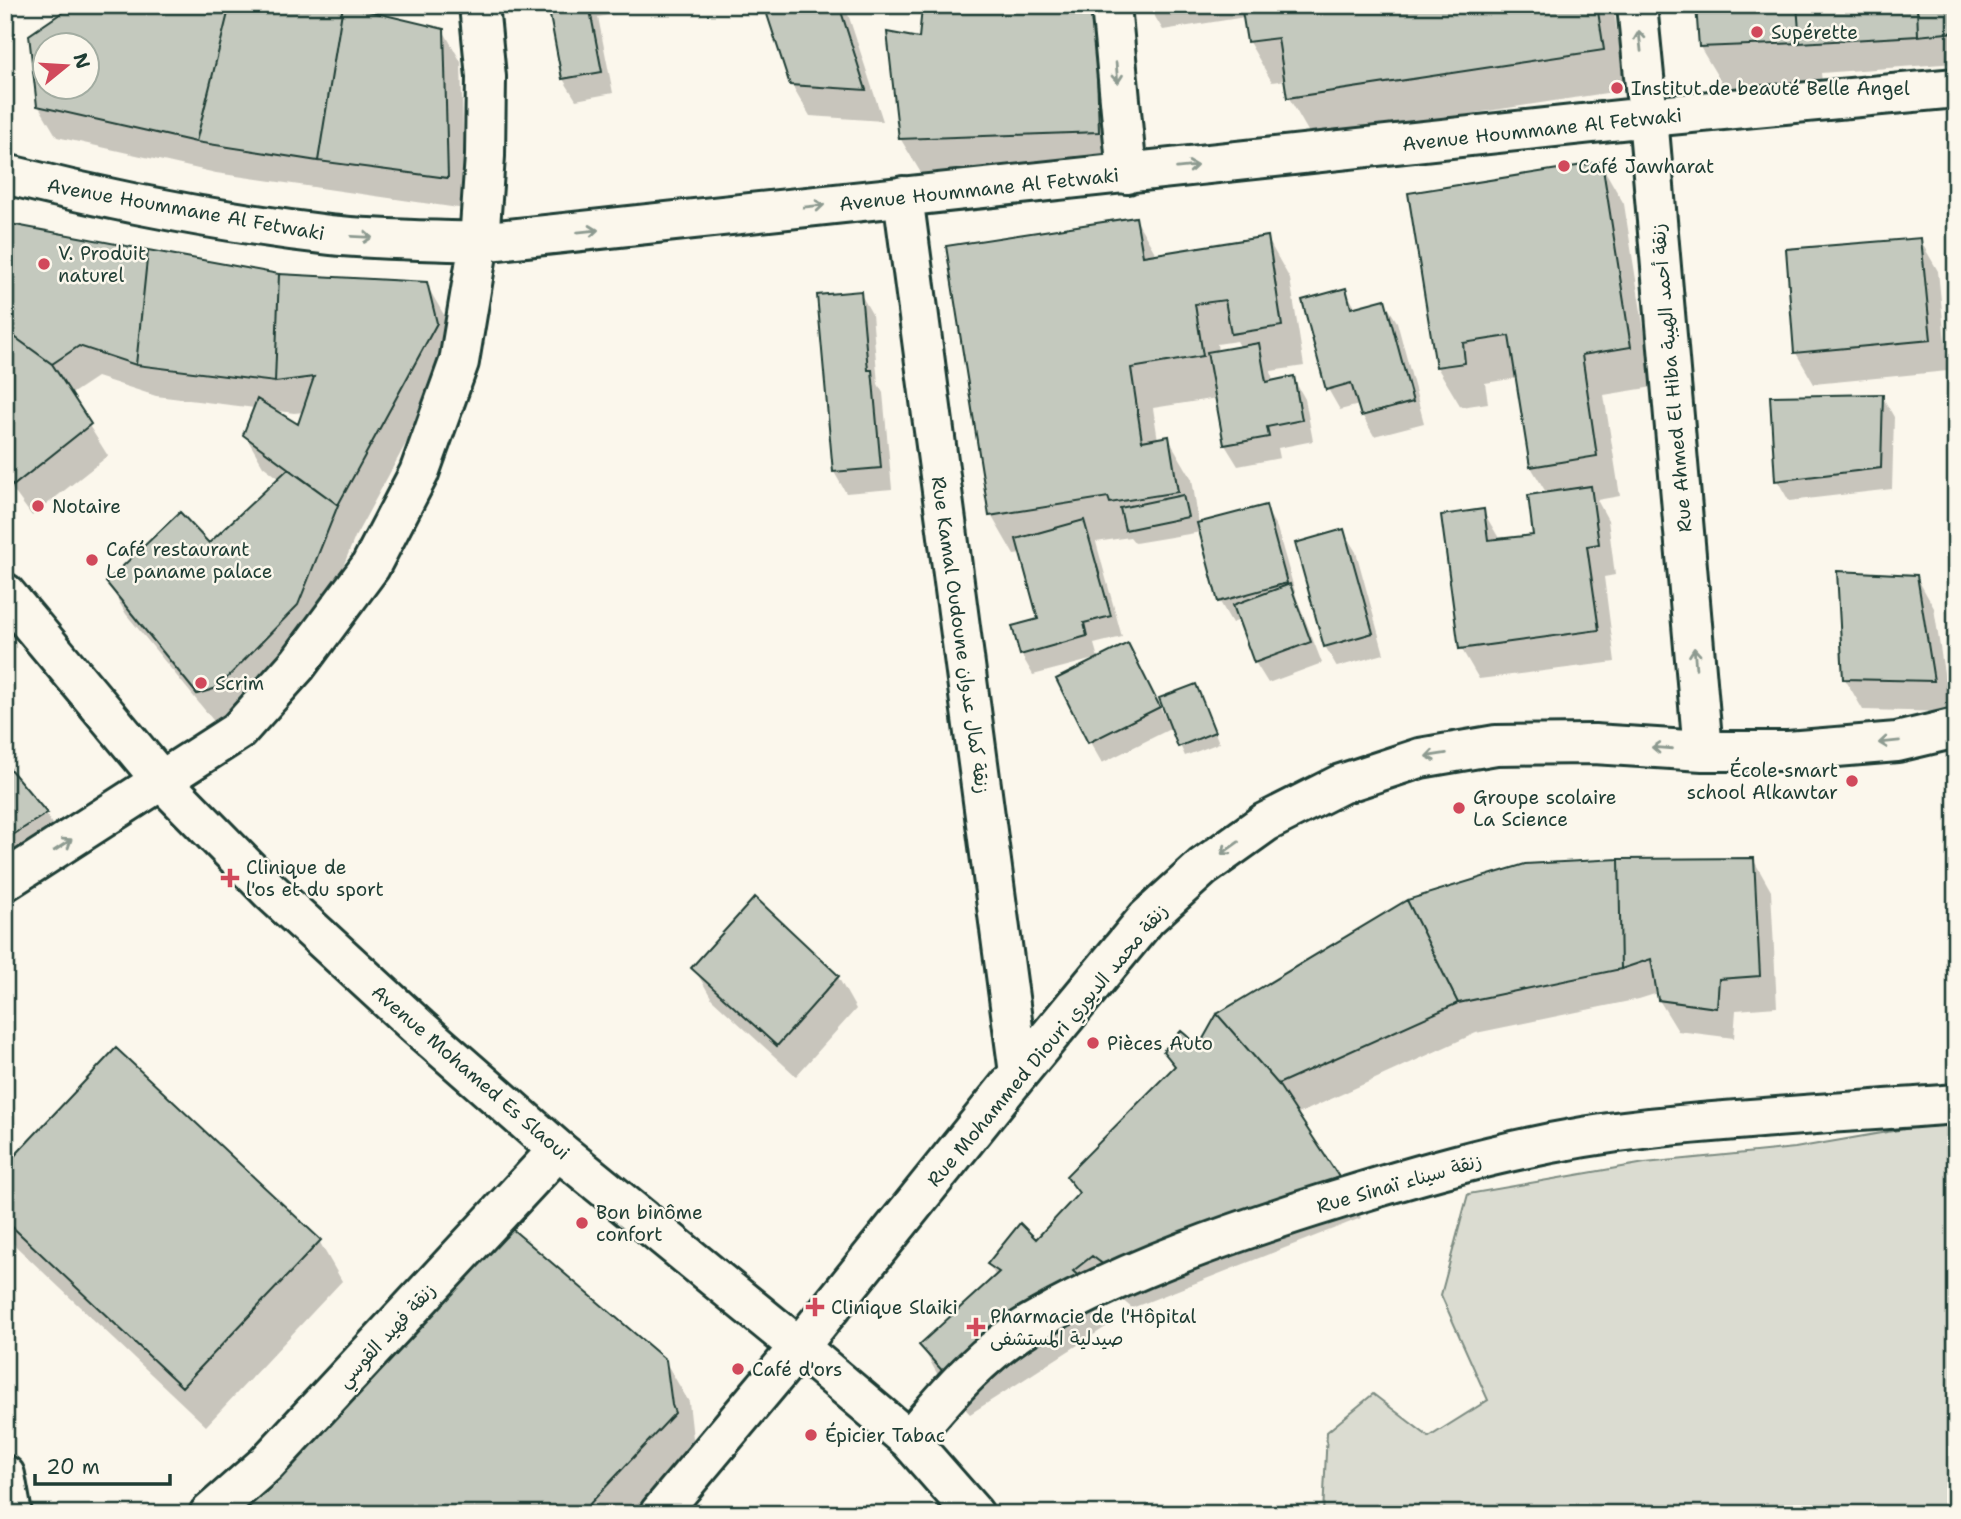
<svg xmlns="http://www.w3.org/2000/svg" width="1961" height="1519" font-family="'Shantell Sans','Playpen Sans Arabic',sans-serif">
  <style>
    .green { fill: #dbdcd1; stroke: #7d8c82; stroke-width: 2 }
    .shadow { fill: #0003; fill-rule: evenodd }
    .building { fill: #c4c9be; stroke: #1f3d34; stroke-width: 2; fill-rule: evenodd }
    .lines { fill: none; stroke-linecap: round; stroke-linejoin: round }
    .minor-casing { stroke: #1f3d34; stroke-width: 44 }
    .tertiary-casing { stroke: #1f3d34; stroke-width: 44 }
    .minor { stroke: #fbf7ec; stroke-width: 38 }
    .tertiary { stroke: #fbf7ec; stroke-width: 38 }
    .oneway { stroke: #8d9a90 }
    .poi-dot { fill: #d1495b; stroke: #fbf7ec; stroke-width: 2.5 }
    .labels { text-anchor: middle; stroke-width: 5; stroke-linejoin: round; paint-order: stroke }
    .poi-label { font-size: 19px; fill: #1f3d34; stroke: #fbf7ec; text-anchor: start }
    .street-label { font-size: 19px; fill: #1f3d34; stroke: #fbf7ec }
  </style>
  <rect width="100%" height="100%" fill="#fbf7ec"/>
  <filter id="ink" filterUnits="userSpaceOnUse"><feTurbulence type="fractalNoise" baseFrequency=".0143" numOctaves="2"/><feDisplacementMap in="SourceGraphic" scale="14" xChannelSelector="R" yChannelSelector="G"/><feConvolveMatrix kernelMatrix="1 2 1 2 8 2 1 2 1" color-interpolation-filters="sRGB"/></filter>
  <g filter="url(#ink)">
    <path class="green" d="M1956,1120V1514H1323L1327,1432L1373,1394L1429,1437L1488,1400L1441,1295L1468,1194L1645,1163L1795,1148Z"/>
    <path class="shadow" d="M550,5H622L623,13L598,17L613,93L576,100L563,79Z
      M766,5H845L883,121L810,116L792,85Z
      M1110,5L1122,172L924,178L900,138L921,40L978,12Z
      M1148,5H1613L1626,90L1312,138L1289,98L1286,80L1272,82L1249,42L1245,17L1163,30Z
      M1956,5V63L1821,73L1822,83L1724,87L1700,47Z
      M443,30L461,62L465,209L216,173L57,137L38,105L30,36ZM46,46H88V88H46Z
      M1601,164L1624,204L1653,387L1604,395L1620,496L1597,500L1608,520L1615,575L1604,577L1615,662L1479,679L1461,648L1483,511L1500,540L1535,536L1547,494L1531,467L1517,378L1485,383L1488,403L1461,407L1437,367L1410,194Z
      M1135,218L1157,256L1267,238L1290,279L1304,366L1271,371L1273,382L1293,378L1305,399L1313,441L1278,448L1280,458L1238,466L1225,445L1217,398L1153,408L1158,440L1168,438L1192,479L1199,525L1265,507L1277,528L1297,599L1322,663L1268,683L1255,662L1240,620L1232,623L1220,602L1201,532L1135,543L1130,537L1096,542L1122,637L1094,644L1098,658L1033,675L1021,654L1040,620L1022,554L1014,555L991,515ZM1237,341L1241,348L1218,352L1217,344Z
      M5,225L279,276L426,284L444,315L454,355L355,537L315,636L217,725L126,614L108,583L208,546L280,479L263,466L245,435L255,408L156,396L97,377L70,395L108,456L32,516L5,479ZM272,410L294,413L304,412L299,427Z
      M1920,240L1938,271L1948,371L1814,384L1796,353Z
      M1345,290L1356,309L1384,301L1397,322L1424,423L1374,436L1362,415L1359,405L1340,410L1328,389Z
      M860,293L872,314L878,384L883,393L892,489L846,493L834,472Z
      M1882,396L1894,417L1892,489L1789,501L1777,480Z
      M1343,531L1356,552L1384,654L1337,667L1325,646Z
      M1916,576L1934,608L1950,712L1863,710L1845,679Z
      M1128,645L1166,719L1201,696L1219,743L1185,756L1172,728L1102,763L1090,742Z
      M5,764L46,814L64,845L5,883Z
      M1753,859L1771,891L1777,1007L1736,1010L1734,1038L1678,1031L1659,1000L1658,993L1639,999L1476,1033L1296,1115L1361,1218L1132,1308L1116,1295L1099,1309L1109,1325L970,1414L944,1386L921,1345L996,1277L989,1264L1036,1242L1080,1196L1068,1176L1175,1069L1165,1051L1200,1049Z
      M694,968L838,977L856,1009L796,1076L712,999Z
      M5,1169L319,1241L342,1281L206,1426L5,1236Z
      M665,1361L689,1402L694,1447L642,1514H239Z"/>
    <path class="building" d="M73,5H230L196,142L37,106L29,35ZM46,46H88V88H46Z
      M230,5H343L318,161L196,142Z
      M343,5L444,29L448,178L318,161Z
      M548,5H589L602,72L562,79Z
      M764,5H839L866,90L790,85Z
      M977,5H1095L1099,132L899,139L887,32L919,38L922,8L976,11Z
      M1241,5H1597L1604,50L1287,98L1278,38L1247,42Z
      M1696,5H1797L1800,43L1699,47Z
      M1797,5H1917L1918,36L1800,43Z
      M1917,5H1956V32L1918,36Z
      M1602,162L1631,347L1582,355L1597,456L1530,467L1509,336L1463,343L1465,363L1436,367L1408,193Z
      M1136,217L1143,256L1268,236L1282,326L1231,334L1225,300L1195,304L1203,356L1131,368L1142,441L1169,436L1178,492L1110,503L1108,497L989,516L946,246Z
      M5,223L148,250L136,365L79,346L52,364L5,330Z
      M1921,238L1931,340L1794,353L1786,249Z
      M148,250L279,274L275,382L136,365Z
      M279,274L427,282L437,323L338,505L243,435L257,399L298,424L314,377L275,382Z
      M1346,288L1351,308L1385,299L1413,402L1361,416L1351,383L1326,390L1302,300Z
      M861,291L868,370H872L881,468L833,472L817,295Z
      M5,330L52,364L91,424L13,486L5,475Z
      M1259,343L1266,382L1294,376L1302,420L1267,427L1269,437L1224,445L1207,352Z
      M1883,394L1881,468L1775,481L1770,396Z
      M288,469L338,505L298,605L217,688L197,694L106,582L180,512L209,543Z
      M1591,486L1599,544L1587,546L1599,630L1459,649L1441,515L1484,509L1488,540L1533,535L1528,495Z
      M1183,495L1188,517L1125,530L1120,508Z
      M1266,505L1287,583L1218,602L1197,523Z
      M1084,520L1111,616L1084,623L1087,636L1020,655L1012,626L1038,619L1016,539Z
      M1344,529L1373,633L1324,647L1295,543Z
      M1837,571L1917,575L1934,681L1843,679Z
      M1290,584L1311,642L1254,663L1233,605Z
      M1128,643L1160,707L1088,743L1056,679Z
      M1196,684L1215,732L1178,747L1159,698Z
      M5,763L47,813L5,840Z
      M1754,858L1760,976L1719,979L1717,1008L1658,1000L1651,959L1621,969L1619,859Z
      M1619,859L1621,969L1458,1003L1407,900L1525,864Z
      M755,897L839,976L777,1046L691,968Z
      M1407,900L1458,1003L1278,1084L1217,1014Z
      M1217,1014L1278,1084L1339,1177L1108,1268L1092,1256L1073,1271L1087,1284L946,1375L919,1345L999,1272L987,1264L1020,1223L1036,1239L1079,1193L1066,1176L1175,1066L1163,1051L1181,1031L1199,1046Z
      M116,1048L321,1240L182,1387L5,1220V1166Z
      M511,1228L666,1360L672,1405L675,1413L587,1507L573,1514H236Z"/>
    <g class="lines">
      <defs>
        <path id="minor" d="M1111,5L1127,174
          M1637,5L1648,117L1703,751
          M5,174C111,201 221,222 330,235C379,240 430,240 479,242L1648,117L1956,88
          M903,196L1019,1073
          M5,881L238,731L298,664L370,567L419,473L459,362L479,242L485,156L486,77L479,5
          M5,1475L12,1514
          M209,1514L266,1464L558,1150
          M659,1514L799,1347L1019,1073L1147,918L1203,867L1266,822L1341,784L1420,758L1496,745L1594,744L1703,751H1788L1897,742L1956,728"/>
        <path id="tertiary" d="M5,593L162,781L270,891L419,1028L558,1150L799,1347L909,1440L974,1514
          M909,1440C947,1394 987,1347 1041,1318C1129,1268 1239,1230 1336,1200C1438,1168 1543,1139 1650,1128C1752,1117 1854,1112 1956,1104"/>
      </defs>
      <use href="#minor" class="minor-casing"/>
      <use href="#tertiary" class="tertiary-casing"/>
      <use href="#minor" class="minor"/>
      <use href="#tertiary" class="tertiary"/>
    </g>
    <defs><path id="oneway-shaft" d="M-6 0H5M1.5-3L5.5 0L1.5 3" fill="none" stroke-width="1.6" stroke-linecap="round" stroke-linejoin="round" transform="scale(1.75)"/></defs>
    <g class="oneway">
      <use href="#oneway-shaft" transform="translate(1640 41) rotate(-96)"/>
      <use href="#oneway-shaft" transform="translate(1117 73) rotate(85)"/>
      <use href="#oneway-shaft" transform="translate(1187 167) rotate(-6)"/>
      <use href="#oneway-shaft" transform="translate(814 206) rotate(-6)"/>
      <use href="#oneway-shaft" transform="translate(588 231) rotate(-6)"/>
      <use href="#oneway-shaft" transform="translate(362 237) rotate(3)"/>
      <use href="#oneway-shaft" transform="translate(1695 658) rotate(-95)"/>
      <use href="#oneway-shaft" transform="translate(1889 742) rotate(174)"/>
      <use href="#oneway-shaft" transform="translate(1662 748) rotate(-176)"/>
      <use href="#oneway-shaft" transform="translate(1436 755) rotate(171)"/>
      <use href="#oneway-shaft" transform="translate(63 845) rotate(-33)"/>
      <use href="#oneway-shaft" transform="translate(1230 848) rotate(145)"/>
    </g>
  </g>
  <g class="poi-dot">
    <circle cx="1757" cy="32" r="7"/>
    <circle cx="1617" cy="88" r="7"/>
    <circle cx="1564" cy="166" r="7"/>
    <circle cx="44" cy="264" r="7"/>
    <circle cx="38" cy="506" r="7"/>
    <circle cx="92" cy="560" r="7"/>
    <circle cx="201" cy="683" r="7"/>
    <circle cx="1852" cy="781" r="7"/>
    <circle cx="1459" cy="808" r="7"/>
    <path d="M226.5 867.5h7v7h7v7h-7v7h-7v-7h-7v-7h7z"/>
    <circle cx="1093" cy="1043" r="7"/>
    <circle cx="582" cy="1223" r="7"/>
    <path d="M811.5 1296.5h7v7h7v7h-7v7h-7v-7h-7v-7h7z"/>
    <path d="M972.5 1316.5h7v7h7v7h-7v7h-7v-7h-7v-7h7z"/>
    <circle cx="738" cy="1369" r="7"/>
    <circle cx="811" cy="1435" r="7"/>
  </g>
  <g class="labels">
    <g class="poi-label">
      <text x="1771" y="39">Supérette</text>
      <text x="1631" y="95">Institut de beauté Belle Angel</text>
      <text x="1578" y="173">Café Jawharat</text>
      <text x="58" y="260">V. Produit<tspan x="58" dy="22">naturel</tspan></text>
      <text x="52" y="513">Notaire</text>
      <text x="106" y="556">Café restaurant<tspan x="106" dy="22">Le paname palace</tspan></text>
      <text x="215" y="690">Scrim</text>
      <text x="1838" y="777" text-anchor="end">École smart<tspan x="1838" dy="22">school Alkawtar</tspan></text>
      <text x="1473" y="804">Groupe scolaire<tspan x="1473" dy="22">La Science</tspan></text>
      <text x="246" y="874">Clinique de<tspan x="246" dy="22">l'os et du sport</tspan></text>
      <text x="1107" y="1050">Pièces Auto</text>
      <text x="596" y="1219">Bon binôme<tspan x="596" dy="22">confort</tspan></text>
      <text x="831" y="1314">Clinique Slaiki</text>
      <text x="990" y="1323">Pharmacie de l'Hôpital<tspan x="990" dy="22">صيدلية المستشفى</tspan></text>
      <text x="752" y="1376">Café d'ors</text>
      <text x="825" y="1442">Épicier Tabac</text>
    </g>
    <g class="street-label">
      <text transform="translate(1542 129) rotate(-6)" y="7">Avenue Hoummane Al Fetwaki</text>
      <text transform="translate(979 189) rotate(-6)" y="7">Avenue Hoummane Al Fetwaki</text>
      <text transform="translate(186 209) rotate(10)" y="7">Avenue Hoummane Al Fetwaki</text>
      <text transform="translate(1671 378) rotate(-95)" y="7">Rue Ahmed El Hiba زنقة أحمد الهيبة</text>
      <text transform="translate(961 635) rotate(82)" y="7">Rue Kamal Oudoune زنقة كمال عدوان</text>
      <text transform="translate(1047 1045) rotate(-50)" y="7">Rue Mohammed Diouri زنقة محمد الديوري</text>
      <text transform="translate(471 1072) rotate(41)" y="7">Avenue Mohamed Es Slaoui</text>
      <text transform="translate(1399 1183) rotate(-16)" y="7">Rue Sinaï زنقة سيناء</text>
      <text transform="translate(386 1335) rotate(-47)" y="7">زنقة فهيد القوسي</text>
    </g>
  </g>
  <rect width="1961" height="1519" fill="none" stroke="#fbf7ec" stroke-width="28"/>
  <rect x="14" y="14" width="1933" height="1491" fill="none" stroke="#1f3d34" stroke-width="2.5" filter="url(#ink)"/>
  <g transform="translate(66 66) rotate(72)"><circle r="33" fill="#fbf7ec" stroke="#a3ada2" stroke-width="2"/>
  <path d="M0-5L12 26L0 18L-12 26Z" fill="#d1495b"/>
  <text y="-10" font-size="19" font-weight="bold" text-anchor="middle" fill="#1f3d34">N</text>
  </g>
  <path d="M35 1474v10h135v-10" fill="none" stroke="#1f3d34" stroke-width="3.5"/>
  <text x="46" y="1474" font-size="21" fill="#1f3d34" stroke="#fbf7ec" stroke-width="5" paint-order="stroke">20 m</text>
</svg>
